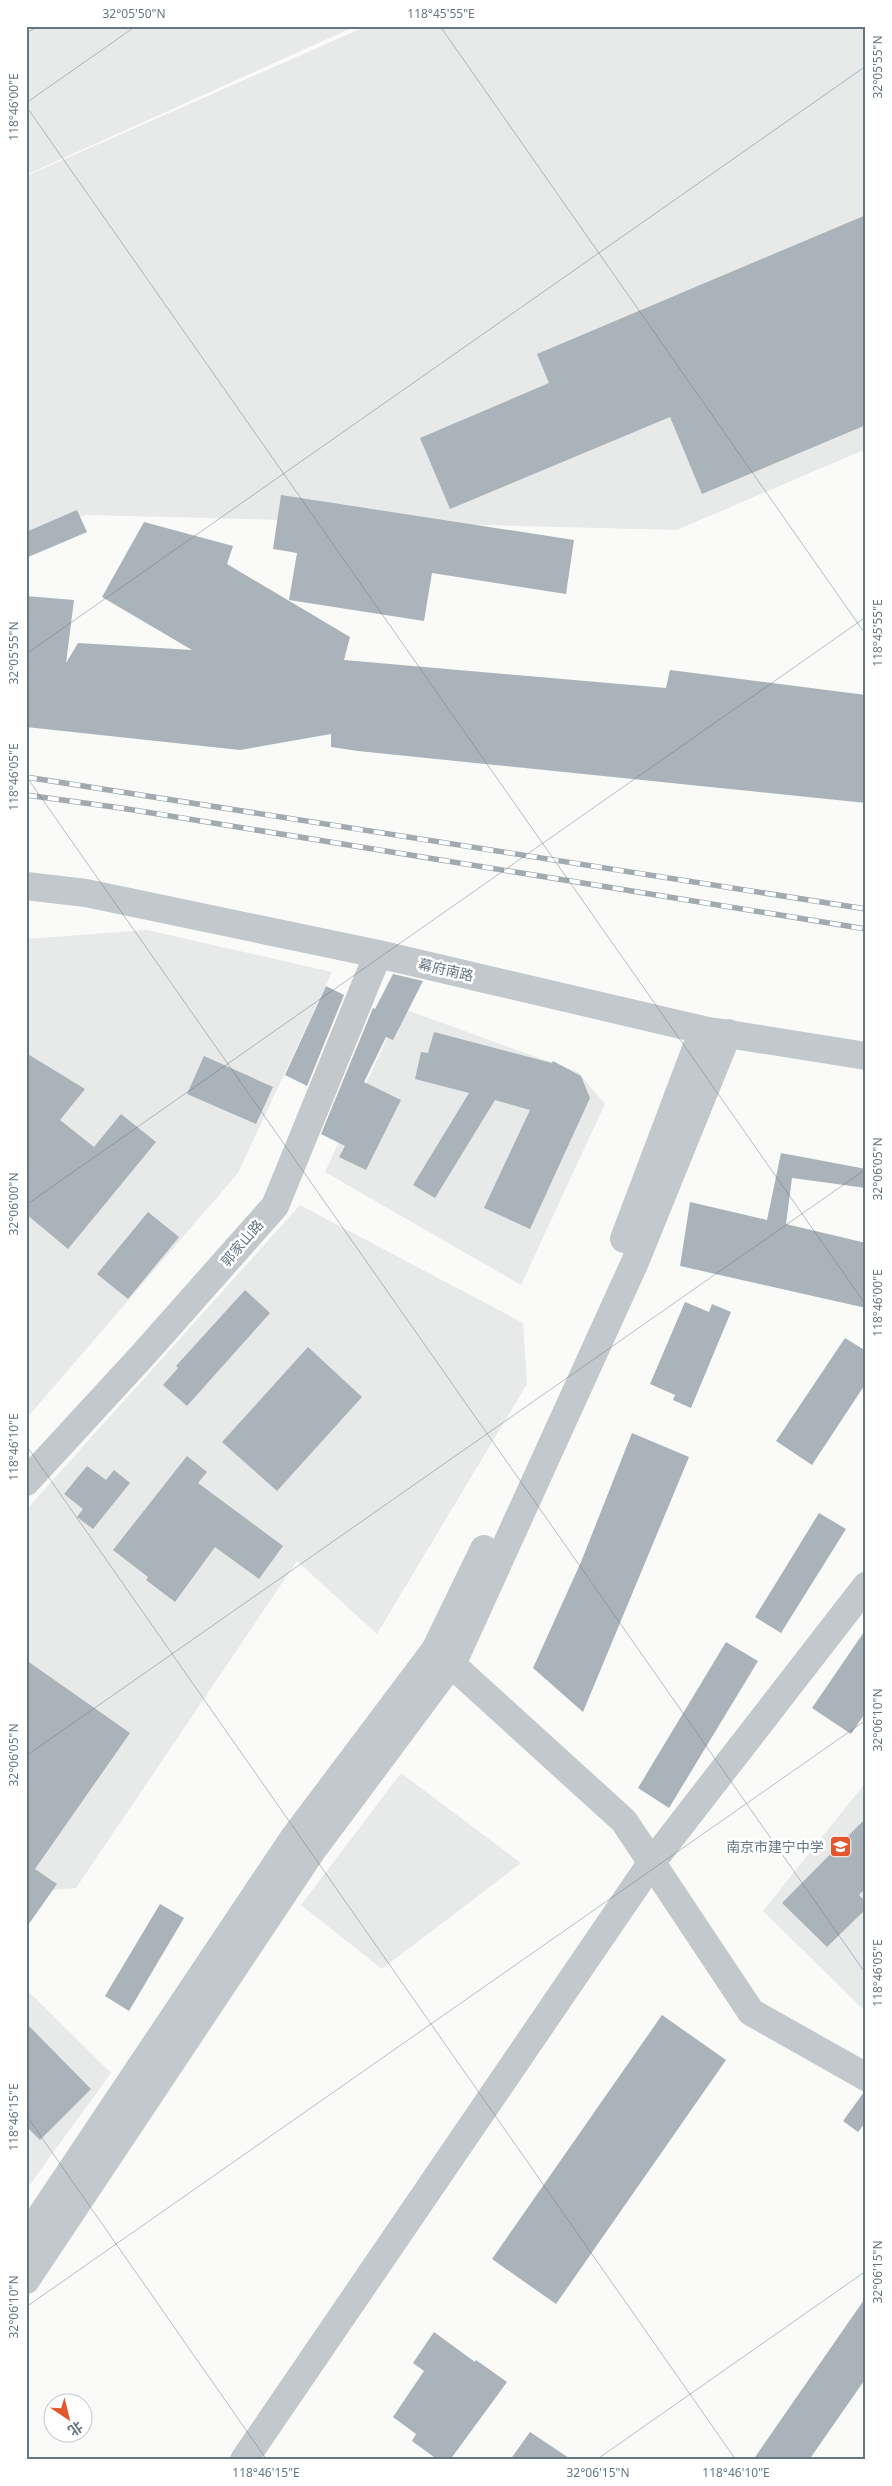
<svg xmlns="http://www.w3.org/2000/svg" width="892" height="2486" font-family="'Noto Sans','Noto Sans SC',sans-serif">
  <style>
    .built { fill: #e8e9e9 }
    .building { fill: #aab3b9 }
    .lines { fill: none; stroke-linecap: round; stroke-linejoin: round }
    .minor { stroke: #c3c8cc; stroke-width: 28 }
    .rail-casing { stroke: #a2aab0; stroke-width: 5.5 }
    .rail { stroke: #fff; stroke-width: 4; stroke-dasharray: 11; stroke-linecap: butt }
    .ticks { fill: none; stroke: #657683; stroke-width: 1; stroke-opacity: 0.45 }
    .labels { text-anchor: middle; stroke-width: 5; stroke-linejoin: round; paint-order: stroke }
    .street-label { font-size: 14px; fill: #657683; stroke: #fff }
    .poi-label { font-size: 14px; fill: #657683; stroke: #fff; text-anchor: end }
    .neatline { fill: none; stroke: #657683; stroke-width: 2 }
    .ticks-label { font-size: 12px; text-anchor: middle; fill: #657683 }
  </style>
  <rect width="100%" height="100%" fill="#fafaf8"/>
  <path class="built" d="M26,26H356L26,175Z
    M367,26H866V449L677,530L86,515L26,532V176Z
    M147,930L332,972L238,1173L26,1419V939Z
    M401,1008L578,1072L605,1104L521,1285L325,1172Z
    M300,1205L523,1323L527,1384L377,1634L297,1561L76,1888L26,1892V1510Z
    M401,1773L521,1863L382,1969L301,1905Z
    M866,1782V2012L763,1911Z
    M26,1989L111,2073L26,2190Z"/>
  <path class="building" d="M866,215V425L702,494L670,417L450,509L420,438L549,383L537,354Z
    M281,495L574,540L566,594L432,573L424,621L289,600L297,553L273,549Z
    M77,510L87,532L26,558V532Z
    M144,522L233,546L227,564L350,637L344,660L666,688L670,670L866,695V803L358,751L331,747V734L240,750L26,727V596L74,600L66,663L78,643L192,650L102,597Z
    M393,974L423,981L393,1040L386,1037L364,1082L401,1100L366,1170L339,1157L345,1146L321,1134L373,1008L375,1009Z
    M326,986L344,995L307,1086L285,1075Z
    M434,1032L552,1063L553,1061L581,1076L590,1098L530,1229L484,1208L530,1110L495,1100L435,1198L413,1185L469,1093L415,1079L421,1052L428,1053Z
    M26,1053L85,1089L60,1120L94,1147L121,1114L156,1142L68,1249L26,1214Z
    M204,1056L273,1087L256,1124L187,1094Z
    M781,1153L866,1169V1188L792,1178L786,1224L866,1243V1308L680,1266L690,1202L767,1220Z
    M148,1212L179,1237L128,1299L97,1274Z
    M245,1290L270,1313L187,1406L163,1385L178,1368L176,1366Z
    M685,1302L709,1312L712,1304L731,1312L691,1408L673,1400L675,1395L650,1384Z
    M845,1338L866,1351V1383L812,1465L776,1441Z
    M308,1347L362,1397L277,1491L222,1442Z
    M632,1433L689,1457L583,1712L533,1668L581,1562Z
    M187,1456L207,1472L198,1483L283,1546L259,1579L215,1547L175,1602L146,1580L148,1577L113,1550Z
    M87,1466L106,1480L114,1470L130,1483L93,1529L77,1517L83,1509L64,1494Z
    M819,1513L846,1529L781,1633L755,1617Z
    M866,1629V1712L851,1734L812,1708Z
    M726,1642L758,1661L669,1808L638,1788Z
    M26,1660L130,1733L35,1869L57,1884L26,1928Z
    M866,1818V1888L859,1895L866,1902V1909L827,1947L782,1903Z
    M160,1904L184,1918L129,2011L105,1996Z
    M662,2015L726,2060L556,2304L492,2259Z
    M26,2023L91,2089L40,2140L26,2126Z
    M864,2092L866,2122L858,2132L843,2121Z
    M866,2297V2378L809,2460H753Z
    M434,2332L475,2362L476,2360L507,2382L450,2460H438L412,2441L416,2434L393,2417L424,2371L413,2363Z
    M530,2432L572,2460H510Z"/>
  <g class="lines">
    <path class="minor" d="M26,886L86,893L378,954L703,1030L866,1056
      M624,1239L703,1030
      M26,1482L142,1356L275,1206L378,954
      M437,1651L624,1821L751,2012L866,2077
      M26,2238L293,1839L435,1650L484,1549
      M26,2280L311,1852L454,1660L635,1262L728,1033
      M244,2460L652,1862L866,1586"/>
    <defs>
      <path id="rail" d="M26,30L34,26
        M26,777L866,909
        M26,795L121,808L866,929"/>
    </defs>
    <use href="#rail" class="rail-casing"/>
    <use href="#rail" class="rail"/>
  </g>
  <path class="ticks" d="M440,26L866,635M26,103L136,26M26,106L866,1305M26,654L866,66M26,776L866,1974M26,1205L866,617M26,1445L736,2460M26,1756L866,1169M26,2115L267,2460M26,2307L866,1720M596,2460L866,2271"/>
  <defs>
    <symbol id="school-square" viewBox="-11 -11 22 22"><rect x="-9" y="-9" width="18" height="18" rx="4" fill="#e4572e" stroke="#fff"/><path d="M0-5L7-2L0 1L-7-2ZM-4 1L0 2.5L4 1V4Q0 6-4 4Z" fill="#fff"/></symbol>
  </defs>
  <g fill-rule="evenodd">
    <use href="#school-square" x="828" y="1834" width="25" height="25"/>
  </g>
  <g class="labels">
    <g class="street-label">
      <text transform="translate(446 970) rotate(13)" y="5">幕府南路</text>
      <text transform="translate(242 1243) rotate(-49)" y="5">郭家山路</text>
    </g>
    <g class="poi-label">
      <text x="824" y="1852">南京市建宁中学</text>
    </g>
  </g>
  <rect width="892" height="2486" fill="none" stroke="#ffffff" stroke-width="55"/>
  <g transform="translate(68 2418) rotate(145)"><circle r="24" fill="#ffffff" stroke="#c1c8cd"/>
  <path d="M0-4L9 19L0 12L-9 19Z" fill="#e4572e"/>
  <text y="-8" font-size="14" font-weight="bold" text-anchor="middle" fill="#657683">北</text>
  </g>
  <rect x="28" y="28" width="836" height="2430" class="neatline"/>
  <g class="ticks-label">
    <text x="134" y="18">32°05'50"N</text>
    <text x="441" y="18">118°45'55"E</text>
    <text transform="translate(878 67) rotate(-90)" y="4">32°05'55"N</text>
    <text transform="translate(14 107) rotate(-90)" y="4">118°46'00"E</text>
    <text transform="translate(878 633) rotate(-90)" y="4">118°45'55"E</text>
    <text transform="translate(14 653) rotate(-90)" y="4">32°05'55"N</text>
    <text transform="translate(14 777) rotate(-90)" y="4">118°46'05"E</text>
    <text transform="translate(878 1169) rotate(-90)" y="4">32°06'05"N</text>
    <text transform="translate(14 1204) rotate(-90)" y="4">32°06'00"N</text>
    <text transform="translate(878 1303) rotate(-90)" y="4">118°46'00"E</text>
    <text transform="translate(14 1447) rotate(-90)" y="4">118°46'10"E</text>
    <text transform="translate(878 1720) rotate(-90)" y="4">32°06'10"N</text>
    <text transform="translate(14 1755) rotate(-90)" y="4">32°06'05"N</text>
    <text transform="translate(878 1973) rotate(-90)" y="4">118°46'05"E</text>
    <text transform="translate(14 2117) rotate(-90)" y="4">118°46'15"E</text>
    <text transform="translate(878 2272) rotate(-90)" y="4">32°06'15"N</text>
    <text transform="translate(14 2307) rotate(-90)" y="4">32°06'10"N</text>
    <text x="266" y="2477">118°46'15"E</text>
    <text x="598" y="2477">32°06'15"N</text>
    <text x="736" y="2477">118°46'10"E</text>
  </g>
</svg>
